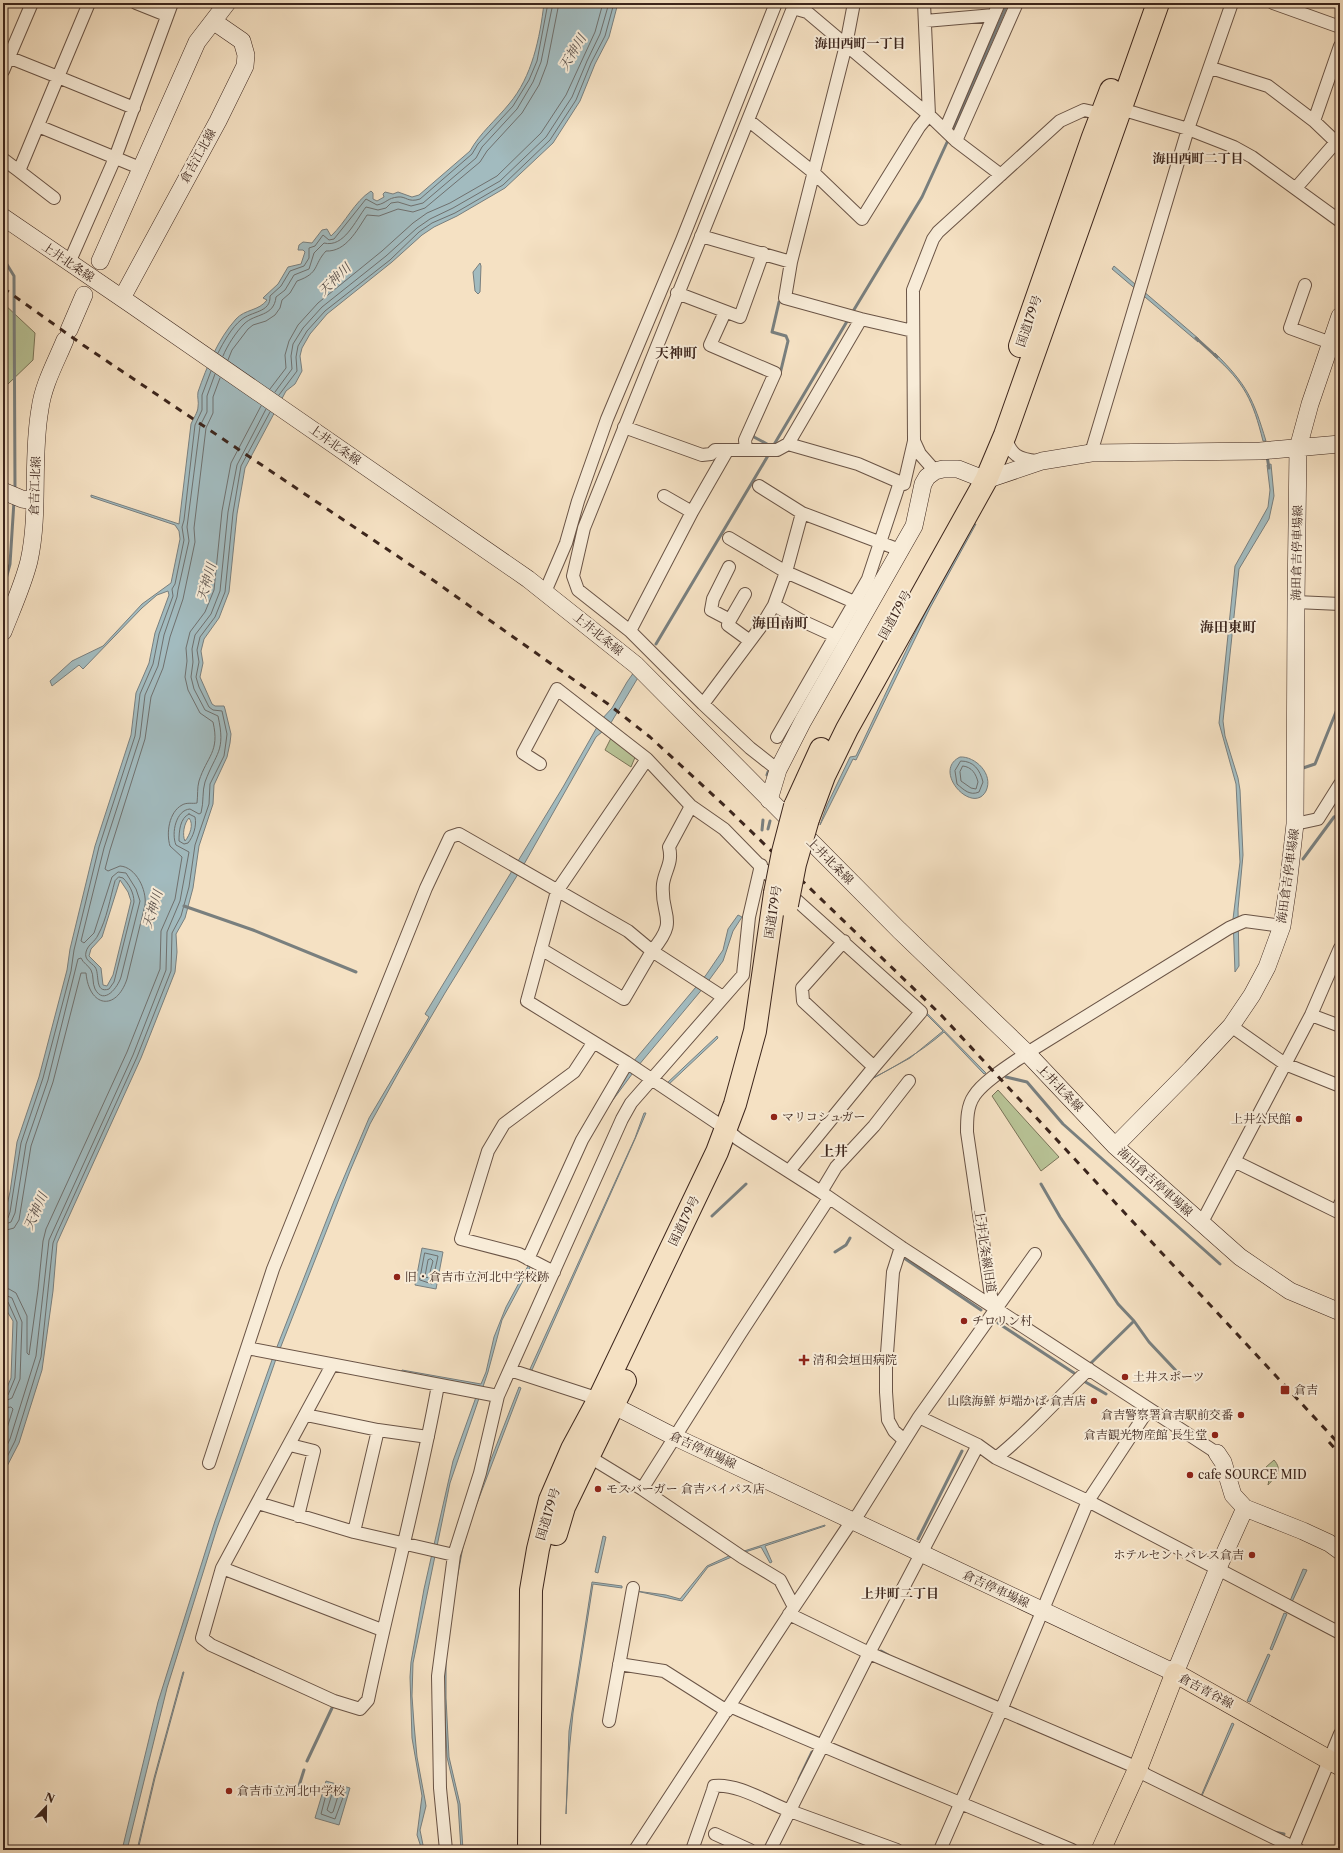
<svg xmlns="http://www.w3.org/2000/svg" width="1343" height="1853" font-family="'Libre Caslon Text','Noto Serif JP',serif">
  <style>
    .green { fill: #b8c396; stroke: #7a7459 }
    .water { fill: #a2bbbf; stroke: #797f7e; fill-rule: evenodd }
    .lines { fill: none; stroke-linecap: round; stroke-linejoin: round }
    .shore { stroke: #6f706e; stroke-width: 1 }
    .stream { stroke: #797f7e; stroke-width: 3 }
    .street-casing { stroke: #6a5446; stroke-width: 14 }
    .secondary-casing { stroke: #3c251c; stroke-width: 18 }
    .primary-casing { stroke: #3c251c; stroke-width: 20 }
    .highway-casing { stroke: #3c251c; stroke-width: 24 }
    .street { stroke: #f8ecd8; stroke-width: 12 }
    .secondary { stroke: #f8ecd8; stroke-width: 17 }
    .primary { stroke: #f5e1c3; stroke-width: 19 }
    .highway { stroke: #f5e1c3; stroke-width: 22 }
    .rail { stroke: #3c251c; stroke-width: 3; stroke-dasharray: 7 7; stroke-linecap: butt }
    .highway-bridge-casing { stroke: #3c251c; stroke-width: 24; stroke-linecap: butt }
    .highway-bridge { stroke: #f5e1c3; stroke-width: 22 }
    .poi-dot { fill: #8f2418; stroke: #f8ecd8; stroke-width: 1.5 }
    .labels { text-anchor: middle; stroke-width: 4; stroke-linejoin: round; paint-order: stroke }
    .street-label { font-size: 12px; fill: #3c251c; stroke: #f8ecd8 }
    .poi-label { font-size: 12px; fill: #3c251c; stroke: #f8ecd8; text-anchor: start }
    .neighbourhood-label { font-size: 13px; font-weight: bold; fill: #3c251c; stroke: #f8ecd8 }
    .water-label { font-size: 13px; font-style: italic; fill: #5b524d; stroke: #f8ecd8 }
    .quarter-label { font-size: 14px; font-weight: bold; fill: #3c251c; stroke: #f8ecd8 }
  </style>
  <rect width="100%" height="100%" fill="#f5e1c3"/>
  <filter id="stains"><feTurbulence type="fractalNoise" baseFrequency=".005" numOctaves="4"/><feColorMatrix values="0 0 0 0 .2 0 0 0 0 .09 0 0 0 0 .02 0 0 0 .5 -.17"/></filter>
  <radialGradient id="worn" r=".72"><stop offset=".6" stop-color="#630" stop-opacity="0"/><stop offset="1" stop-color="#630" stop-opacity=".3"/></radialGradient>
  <path class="green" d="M3,303L35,333L33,360L8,384L3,386Z
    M611,738L636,755L631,767L605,750Z
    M998,1090L1059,1157L1041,1171L992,1096Z
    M1274,1460C1283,1470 1276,1476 1268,1485L1270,1475L1266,1467Z"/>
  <path class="water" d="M544,3H618L609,37L595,64L580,101L553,143L505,188L457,216L434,227L422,235L392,262L327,314L310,334L302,348L300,356L302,371L295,384L286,391L245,468L237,514L229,592L219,618L204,639L201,651L203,663L200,677L212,704L215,706H224L225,709L231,734L230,743L227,757L214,785L213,804L199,846L193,888L185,918L176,934L177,952L175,972L141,1058L61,1234L57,1243L53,1291L42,1370L19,1443L3,1474V1397L11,1378L13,1321L5,1308L3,1294V1222L10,1192L17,1142L39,1077L67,970L70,949L95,846L131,735L136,693L149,663L155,633L169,595L168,591L157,595L142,608L83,669L79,665L52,686L50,681L72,661L103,646L142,604L171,583L180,539L179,531L175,525L91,497V495L179,524L191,424C193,419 198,412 198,407C199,402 197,397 198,392C207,366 218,339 236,319C245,309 259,311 267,300L263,298L265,296L278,284L288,267L301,264L305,252L303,250H298L299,245L303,242L312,243L322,230L327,229L331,236C346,222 354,202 371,191L373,193V199L377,201L384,197L383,194L385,192L393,194L398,192L412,197L419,195L470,151C480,133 496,120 509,104C532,77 540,38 544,3ZM189,818C194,824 190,835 185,841C182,835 184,823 189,818ZM120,880L128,892L131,901L113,975L107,986L103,985L101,968L89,956L91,949L102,937Z
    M480,263L481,266L480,292L478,294L475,291L473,272Z
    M1114,266L1199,339L1198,342L1112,269Z
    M1215,353C1247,385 1253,398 1266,441H1263C1253,401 1245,383 1213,355Z
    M1271,464L1274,496L1269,519L1239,569L1223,721L1225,736L1238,778L1240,790L1243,855L1238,909L1239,966L1235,972L1233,919L1240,862L1236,784L1219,723L1235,566L1268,507L1270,490L1267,465Z
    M976,524L930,608L856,760L853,759L820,825L827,805L850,757L856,756C893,678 929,599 973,525Z
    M634,672L639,676L609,726L596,737L523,866L445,993L401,1068L370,1124L350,1171L276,1359L217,1528L167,1688L127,1850H122L158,1702L215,1521L273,1357L334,1201L369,1118L429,1017L425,1014L563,787L601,720L612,708L627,682Z
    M960,757C975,756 994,774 986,791C973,816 931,771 960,757Z
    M738,915L742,917L733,931L723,961L704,987L638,1066L607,1108L586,1143L535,1258L502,1320L488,1372L450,1483L413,1663L412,1696L414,1724L417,1757L425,1800L426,1806L420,1830L424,1850H422L417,1835L422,1796L412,1738L410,1677L411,1662L424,1589L453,1461L480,1386L401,1372L402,1370L481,1384L486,1372L494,1337L506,1307L528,1266L585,1141L633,1062L706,975L723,950L728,929Z
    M822,915L910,996L986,1073L984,1074L944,1032C920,1053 894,1067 866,1082L910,1058L943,1031L905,993L821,916Z
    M717,1036L718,1038L667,1086L666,1084Z
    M644,1113H646L635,1139L532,1370L530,1369L635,1138Z
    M422,1248L443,1252L436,1289L415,1285Z
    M519,1387L521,1388L471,1519L463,1547L451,1611L446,1653V1698L449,1757L460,1804L463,1850H461L458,1804L447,1757L444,1693V1655L447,1630L461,1549L481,1485Z
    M825,1525V1526L765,1546L772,1562L770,1563L761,1547L742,1553L741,1552Z
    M603,1536L606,1537L598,1573L595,1572Z
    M733,1554L734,1556L708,1567L682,1601L636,1591L666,1595L680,1599L707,1566Z
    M1303,1569L1307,1570L1292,1602L1290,1601Z
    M592,1582L622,1586V1588L593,1584L573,1713L569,1753L566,1814L569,1731Z
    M1284,1613L1287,1614L1272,1650L1270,1649Z
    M1268,1654L1270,1655L1250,1702L1247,1701Z
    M183,1672H184L155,1778L138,1850H137L154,1778Z
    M1232,1723L1234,1724L1201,1798V1796Z
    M326,1781L350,1788L339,1825L315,1818Z"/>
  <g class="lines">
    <path class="shore" d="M218,353C223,343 232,327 241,320C251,311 271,313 270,296L281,286L290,271L304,266L309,258V248L315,246L323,235L329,240L334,239L366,199L377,205C387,203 387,198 398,197C406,196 408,203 420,199L472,154L478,144L513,106L529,80L537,61L548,3
      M223,356C227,346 236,332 244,324C255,313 274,317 276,297L285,290L294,275L309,269L314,253L324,243C344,248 355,221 366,207L378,210L386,208L391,203L398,202L411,206L423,203L476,158L482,147L517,109L533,82L541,62L553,3
      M228,360L232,350L248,329L253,325L266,321L275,315L280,308L282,300L290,293L297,281C320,273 313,265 326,251C346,252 357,230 367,215L379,216L398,209L413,212L425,208L480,162L487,151L522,113L539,85L547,64L559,3
      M270,389L286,368L285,355L289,341L298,325L318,303L382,251L413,223L427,213L450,203L497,176L541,133L566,95L595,32L603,3
      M275,392L292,369L291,356L293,344L303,328L322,307L386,256L417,228L430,219L453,208L500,181L546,137L572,97L587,61L600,34L609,3
      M279,395L297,371L296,357L298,346L307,331L325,311L390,260L419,232L432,223L455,213L503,185L550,140L576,100L591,63L605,36L614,3
      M961,761C974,761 980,770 983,782L979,792C970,796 964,790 957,784L955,771Z
      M963,766C972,767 976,774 978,782L976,789L971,788L961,781L960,772Z
      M189,814L195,817C197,826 193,837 188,843L184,844L179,841C179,831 180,818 189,814Z
      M119,877L123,878C129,884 134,893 134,902L114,982L109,989C94,994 100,973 95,967C91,962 84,960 86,952C88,944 95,942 98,935C107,919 110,898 115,881Z
      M3,1220L8,1218L10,1212L21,1143L43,1078L71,971L74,950L99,847L135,736L140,694L153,664L159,634L173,596L172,589L175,584L184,540L182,527L184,520L195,425L202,410V395L211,371
      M3,1225L11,1222L15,1213L26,1144L48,1080L78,959L81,958C83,963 89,966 91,970C94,975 92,983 95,989C104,1006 118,987 121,977L140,901L136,889L126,873L118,872L112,877L94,933L84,943L81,941L104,848L140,737L145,695L158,666L164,635L177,597L178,590L189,541L187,527L200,426L207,412V396L215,374
      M3,1231L14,1228L19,1220L31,1146L53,1082L81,973H86C89,1007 116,1012 127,979L145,905C147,890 136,867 120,866L108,871L105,869L110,850L145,739L151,697L163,668L170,637L183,599L195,542L194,528L206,428L213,413V397L220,378
      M425,1253L438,1256L432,1284L420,1280Z
      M431,1259L433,1261L429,1276L427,1278L425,1276L428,1260Z
      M3,1288L9,1289L16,1293L27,1316V1353L29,1355L38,1290L43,1241L46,1229L127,1052L160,969L161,931L175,899L182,857L170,846C166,833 169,812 182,805C187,802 193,804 197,803C198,795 197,788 199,781C207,756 220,752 213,722L200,713L188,690L185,677L187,661L186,648L190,632L205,612L214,590L222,511L231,463L261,406
      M3,1294L12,1298L22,1322L20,1379L12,1398L3,1402
      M3,1299L8,1302L17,1322L15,1378L8,1395L3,1397
      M3,1408L11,1407L13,1409L3,1441
      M3,1454L10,1439L36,1356L49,1240L133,1055L166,970L167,932L180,901L189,852L176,845C171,833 176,810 190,809L199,814L201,813C204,802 202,791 205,782C216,752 226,752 218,716L205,710L194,689L191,677L193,662L192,649L195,635L211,614L220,591L228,512L237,465L266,409
      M3,1465L15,1441L41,1357L53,1243L57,1233L137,1057L171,971L172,933L181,916L189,887L195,845L209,804L210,784L224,756L226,742L227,734L222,711L213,710L209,707L199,687L196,677L199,662L197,650L200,637L215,617L225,592L233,513L241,466L270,412
      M331,1786L345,1792L335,1819L321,1814L328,1787Z
      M334,1792L338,1796L333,1812L331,1813L327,1810L332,1794Z"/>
    <path class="stream" d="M951,133L1008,3
      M3,258L14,276L15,490
      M779,302L772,332L786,336L788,341L780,374
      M852,313L922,197L949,138
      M1196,338L1217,357
      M752,433L754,437L767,444
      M772,448L849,318
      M1267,456L1269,468
      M3,590L10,564L14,501
      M656,644L769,454
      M1303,768L1315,764L1340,702
      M767,775L768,772
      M768,829L770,821
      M762,830L763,820
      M1303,859L1334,817L1340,815
      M184,906L253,930L356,972
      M1006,1077L1027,1082L1063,1124L1220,1264
      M1041,1184L1060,1217L1118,1304L1134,1321L1149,1342L1181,1376
      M712,1216L746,1184
      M835,1252L846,1245L850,1238
      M904,1258L981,1310
      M998,1323L1074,1373
      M1090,1364L1134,1321
      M1082,1380L1106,1394
      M918,1539L962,1451
      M881,1651L888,1655
      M307,1761L332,1708
      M799,1779L812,1752
      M298,1789L304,1770
      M1274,1832L1284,1834"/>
    <defs>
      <path id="street" d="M89,3L58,77L134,108
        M136,3L166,15
        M854,3L846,45L791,262L785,298L861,319L913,331
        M1273,3L1340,27
        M793,8L807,12L929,115L956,141L1001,175
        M925,21L994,15
        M3,55L58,77L19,171L3,159
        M1211,68L1268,86L1314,121
        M3,71L32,3
        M748,120L813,172L862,219L919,127L929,115L924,3
        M38,126L140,168
        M945,130L999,3
        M956,141L1017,3
        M19,171L54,198
        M1296,188L1336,142L1314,121L1340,46
        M701,236L791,262
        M69,263L115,158L172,3
        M1305,285L1290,328L1331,343
        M677,293L740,317L763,253
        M725,312L710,345L775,373L745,440L746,449
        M624,427L702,455L711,454L715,450H777L788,444L861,319
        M1005,435C1010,455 1018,459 1037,461
        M788,444L858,464L904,484L914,441
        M1091,453L1188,129L1232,3
        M935,471L920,454L914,441L913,290L933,239L938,232L1060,121L1084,110L1102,114L1119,111L1131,112L1188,129L1234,147L1252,157L1340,221
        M759,486L802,513L900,550
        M664,496L692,512
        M729,538L786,572L861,605
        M729,567L713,599L711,610L730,620L728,625L750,641
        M545,592L566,543L578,501L607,419L682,240L776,3
        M1296,602L1340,604
        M774,605L800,620L835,636
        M730,620L745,594
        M630,631L692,512L727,451
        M703,704L762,625L774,605L786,572L802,513
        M777,737L868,579L900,482
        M540,764L523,753L557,689L647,759
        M778,770L750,748L703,704L630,631L578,590L573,576L584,528L795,3
        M691,806L669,847C673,863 665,870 663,884C660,917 680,918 652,951L723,997
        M1295,824L1318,819L1340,784
        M844,941L802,988L803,1001L874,1067
        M1311,1015L1340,1026
        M1231,1026L1285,1064L1340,1086
        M1234,1161L1338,1212L1340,1204
        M789,1171L874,1067L921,1012L774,880L724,829L691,806L647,759L557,891L527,1001L626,1062L726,1129L738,1139L821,1192L901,1247L1217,1453
        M821,1192L836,1167L874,1126L909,1081
        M1201,1224L1311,1015L1340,948
        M901,1247L893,1272L886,1367V1392L888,1420L894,1431L904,1440
        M528,1259L582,1140L627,1063
        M554,1272L519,1254L461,1239L488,1151L504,1124L574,1072L593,1043
        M995,1309L991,1296L967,1132C967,1120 967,1106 974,1096C983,1081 1013,1063 1027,1053L1229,928L1245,921L1282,926
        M247,1348L498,1396
        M332,1365L222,1568L202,1638L211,1645L334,1701L360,1709L368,1700C390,1594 419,1491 438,1385
        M510,1370L599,1399
        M306,1415L378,1430L428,1437
        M919,1417L978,1445L996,1458L1088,1501L1340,1633
        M290,1445L314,1451L298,1516
        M588,1456L642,1489L742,1557L780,1580L794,1607
        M996,1458C1030,1431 1057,1399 1089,1369
        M209,1463L273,1269L426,888L450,837L459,834L628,931L652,951L624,999L541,949
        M642,1489L740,1334L829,1198
        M258,1503L354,1532L454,1555
        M354,1532L378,1430
        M222,1568L382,1630
        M789,1614L869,1653L1138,1768L1146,1775L1299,1850
        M619,1664L664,1671L727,1711
        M730,1706C843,1756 958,1801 1072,1850
        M609,1721L633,1588
        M715,1834L750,1850
        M446,1850L440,1788L438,1676L454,1555L480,1473L498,1396L622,1119L631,1103L743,975L749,917L761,865
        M635,1850L794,1607L847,1528L859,1513L919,1417L1035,1254
        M692,1850L713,1790L714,1786C738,1783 768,1803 790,1811C825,1824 861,1837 897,1850
        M770,1850L869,1653L978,1445
        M940,1850L1002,1708L1088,1501L1148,1410
        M1292,1850L1340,1734"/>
      <path id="secondary" d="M3,217L132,305L528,579L636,665L899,930L1027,1053L1115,1146L1240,1257L1290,1291L1340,1312
        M100,261L197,42L227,3
        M122,298L218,121L245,66L246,55L242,41L213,21
        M69,330L84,295
        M3,491L22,499L35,501
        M3,632C12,609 23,585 29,561C40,511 31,459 40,409C43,385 56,362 65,340
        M769,800L778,770L803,721L914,526L923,484L927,477L935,471L943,469H958L986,480L1042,461L1091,453L1260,451L1340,444
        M1115,1146L1191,1069L1231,1026L1252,995L1267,967L1282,926L1288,886L1295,824L1296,602L1298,448L1310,404L1340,316
        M603,1401C628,1412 652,1426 677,1438C843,1516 1009,1595 1175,1673L1218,1568L1245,1508
        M1217,1453L1223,1462L1233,1495L1245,1508L1303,1531L1329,1543L1340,1551"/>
      <path id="primary" d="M1101,1850L1138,1768L1175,1673L1340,1766"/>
      <path id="highway" d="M1020,346L1093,137L1111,90
        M795,806L821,749
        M808,819L824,776L847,729L986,480L1005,435L1158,3
        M556,1534L564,1507L625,1381
        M529,1850L531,1590L538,1549L550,1500L572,1449L599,1399L717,1152L735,1104L755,1031L775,893"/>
    </defs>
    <use href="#street" class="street-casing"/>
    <use href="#secondary" class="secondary-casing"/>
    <use href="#primary" class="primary-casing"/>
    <use href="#highway" class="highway-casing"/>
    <use href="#street" class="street"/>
    <use href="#secondary" class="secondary"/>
    <use href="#primary" class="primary"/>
    <use href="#highway" class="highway"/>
    <path class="rail" d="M3,288L83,345L430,578L608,704L650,737L727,808L942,1016L1340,1445
      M1329,1442L1340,1454"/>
    <defs>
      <path id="highway-bridge" d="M775,893L783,852L795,806
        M787,905L795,864L808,819"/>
    </defs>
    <use href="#highway-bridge" class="highway-bridge-casing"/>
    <use href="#highway-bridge" class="highway-bridge"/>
  </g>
  <g class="poi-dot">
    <circle cx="774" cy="1117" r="4"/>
    <circle cx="1299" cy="1119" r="4"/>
    <circle cx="397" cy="1277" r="4"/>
    <circle cx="964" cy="1321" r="4"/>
    <path d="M802 1354h4v4h4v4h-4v4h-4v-4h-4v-4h4z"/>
    <circle cx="1125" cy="1377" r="4"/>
    <rect x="1280" y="1385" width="10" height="10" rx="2"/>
    <circle cx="1094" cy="1401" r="4"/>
    <circle cx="1241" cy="1415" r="4"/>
    <circle cx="1215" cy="1435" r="4"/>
    <circle cx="1190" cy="1475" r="4"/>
    <circle cx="598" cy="1489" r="4"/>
    <circle cx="1252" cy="1555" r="4"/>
    <circle cx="229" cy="1791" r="4"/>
  </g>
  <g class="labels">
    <g class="street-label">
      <text transform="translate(198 156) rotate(-61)" y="4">倉吉江北線</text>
      <text transform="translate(68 262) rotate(34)" y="4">上井北条線</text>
      <text transform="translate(1029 321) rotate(-71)" y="4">国道179号</text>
      <text transform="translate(335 445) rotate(35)" y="4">上井北条線</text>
      <text transform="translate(35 486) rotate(-88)" y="4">倉吉江北線</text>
      <text transform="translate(1297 553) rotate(-89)" y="4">海田倉吉停車場線</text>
      <text transform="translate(895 615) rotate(-61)" y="4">国道179号</text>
      <text transform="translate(598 634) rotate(39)" y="4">上井北条線</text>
      <text transform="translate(830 861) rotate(45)" y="4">上井北条線</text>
      <text transform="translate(1288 876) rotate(-82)" y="4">海田倉吉停車場線</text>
      <text transform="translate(773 912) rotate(-81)" y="4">国道179号</text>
      <text transform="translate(1060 1088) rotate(46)" y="4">上井北条線</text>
      <text transform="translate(1155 1182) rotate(42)" y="4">海田倉吉停車場線</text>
      <text transform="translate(684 1221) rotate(-64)" y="4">国道179号</text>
      <text transform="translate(985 1251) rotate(81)" y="4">上井北条線旧道</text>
      <text transform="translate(703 1450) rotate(25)" y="4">倉吉停車場線</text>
      <text transform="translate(548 1514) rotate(-73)" y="4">国道179号</text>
      <text transform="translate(996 1589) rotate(25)" y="4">倉吉停車場線</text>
      <text transform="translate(1206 1691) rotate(28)" y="4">倉吉青谷線</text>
    </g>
    <g class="poi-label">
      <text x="782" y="1121">マリコシュガー</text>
      <text x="1291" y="1123" text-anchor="end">上井公民館</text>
      <text x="405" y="1281">旧・倉吉市立河北中学校跡</text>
      <text x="972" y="1325">チロリン村</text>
      <text x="813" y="1364">清和会垣田病院</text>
      <text x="1133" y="1381">土井スポーツ</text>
      <text x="1294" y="1394">倉吉</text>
      <text x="1086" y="1405" text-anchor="end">山陰海鮮 炉端かば 倉吉店</text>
      <text x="1233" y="1419" text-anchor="end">倉吉警察署倉吉駅前交番</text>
      <text x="1207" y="1439" text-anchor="end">倉吉観光物産館 長生堂</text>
      <text x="1198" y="1479">cafe SOURCE MID</text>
      <text x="606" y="1493">モスバーガー 倉吉バイパス店</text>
      <text x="1244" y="1559" text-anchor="end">ホテルセントパレス倉吉</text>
      <text x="237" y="1795">倉吉市立河北中学校</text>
    </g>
    <g class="neighbourhood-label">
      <text x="860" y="48">海田西町一丁目</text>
      <text x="1198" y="163">海田西町二丁目</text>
      <text x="900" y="1598">上井町二丁目</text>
    </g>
    <g class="water-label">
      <text transform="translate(572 52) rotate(-59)" y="5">天神川</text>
      <text transform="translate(334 279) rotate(-44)" y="5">天神川</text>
      <text transform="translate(206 582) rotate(-74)" y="5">天神川</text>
      <text transform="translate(152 909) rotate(-73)" y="5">天神川</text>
      <text transform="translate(35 1211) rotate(-66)" y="5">天神川</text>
    </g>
    <g class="quarter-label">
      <text x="676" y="358">天神町</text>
      <text x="780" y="628">海田南町</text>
      <text x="1228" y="632">海田東町</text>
      <text x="834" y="1156">上井</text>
    </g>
  </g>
  <rect width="1343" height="1853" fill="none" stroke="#f5e1c3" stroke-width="16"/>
  <rect x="4" y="4" width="1335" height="1845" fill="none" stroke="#3c251c" stroke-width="2"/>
  <rect x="8" y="8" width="1327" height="1837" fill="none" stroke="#3c251c"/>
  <g transform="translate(46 1807) rotate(22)" stroke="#f8ecd8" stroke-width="3" paint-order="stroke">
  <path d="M0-3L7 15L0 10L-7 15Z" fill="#3c251c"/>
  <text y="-6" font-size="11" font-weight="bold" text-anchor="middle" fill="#3c251c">N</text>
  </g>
  <rect width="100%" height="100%" filter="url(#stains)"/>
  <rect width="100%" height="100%" fill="url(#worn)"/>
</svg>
